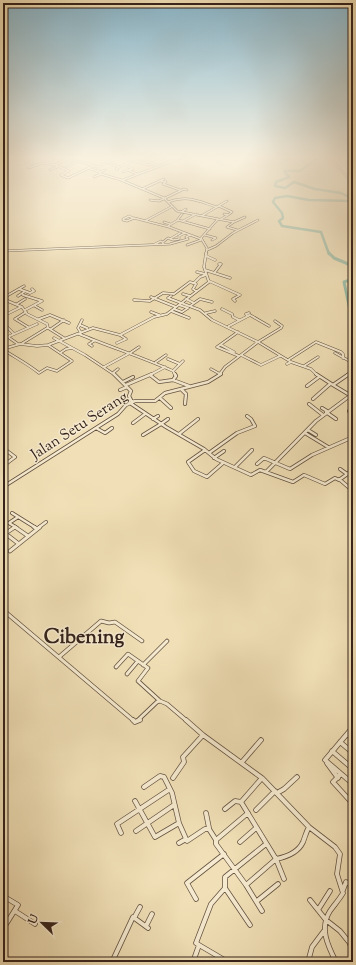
<svg xmlns="http://www.w3.org/2000/svg" width="356" height="965" font-family="'Sorts Mill Goudy',serif">
  <style>
    .lines { fill: none; stroke-linecap: round; stroke-linejoin: round }
    .river-far1 { stroke: #9cbea8; stroke-width: 2.5 }
    .river { stroke: #9cbea8; stroke-width: 3 }
    .minor-far4-casing { stroke: #645242; stroke-width: 2.5 }
    .minor-far3-casing { stroke: #645242; stroke-width: 3 }
    .minor-far2-casing { stroke: #645242; stroke-width: 4 }
    .minor-far1-casing { stroke: #645242; stroke-width: 4.5 }
    .minor-casing { stroke: #645242; stroke-width: 5.5 }
    .minor-far4 { stroke: #f6ebd0; stroke-width: 1.5 }
    .minor-far3 { stroke: #f6ebd0; stroke-width: 2 }
    .minor-far2 { stroke: #f6ebd0; stroke-width: 2.5 }
    .minor-far1 { stroke: #f6ebd0; stroke-width: 3 }
    .minor { stroke: #f6ebd0; stroke-width: 4 }
    .labels { text-anchor: middle; stroke-width: 3; stroke-linejoin: round; paint-order: stroke }
    .street-label { font-size: 15px; fill: #35221b; stroke: #f6ebd0 }
    .near-quarter-label { font-size: 20px; font-weight: bold; fill: #35221b; stroke: #f6ebd0 }
  </style>
  <rect width="100%" height="100%" fill="#f1e0b7"/>
  <filter id="stains"><feTurbulence type="fractalNoise" baseFrequency=".005" numOctaves="4"/><feColorMatrix values="0 0 0 0 .2 0 0 0 0 .09 0 0 0 0 .02 0 0 0 .5 -.17"/></filter>
  <radialGradient id="worn" r=".72"><stop offset=".6" stop-color="#630" stop-opacity="0"/><stop offset="1" stop-color="#630" stop-opacity=".3"/></radialGradient>
  <g class="lines">
    <path class="river-far1" d="M278,157L287,160L299,157
      M319,157L300,171H284L289,177L276,182L275,186L285,188L294,182L315,189L341,193L351,198V201L309,200L287,196L275,198L273,202L282,213L283,218L279,221L282,226L321,232L329,254"/>
    <path class="river" d="M329,253L334,258L353,266
      M353,279L344,282L350,310L353,314"/>
    <defs>
      <path id="minor-far4" d="M18,157L36,165
        M54,157L86,163L98,167V171L101,174L121,180L164,198L177,211L218,219L201,238L207,248L206,254
        M111,157H113
        M136,157L154,164
        M160,157L171,161
        M211,157L222,164
        M330,157L353,184
        M3,158L5,157
        M118,159L128,163
        M66,160L55,165L69,171L61,175L68,178L93,166
        M107,162L119,167L134,161L149,165L154,164
        M47,163L55,158
        M125,165L133,169L128,170L137,174
        M66,167L76,162
        M98,167L107,162L125,157
        M28,168L43,163L55,165
        M88,168L97,171
        M118,169H116L119,167
        M50,170L57,167
        M100,172L105,170
        M123,172L128,170
        M94,177L101,174
        M123,180L183,157
        M161,181L166,182L163,184L180,190
        M142,189L164,179
        M150,200L159,201L184,189L187,190
        M168,202C189,195 197,201 217,207
        M219,206L232,212L228,215
        M181,212L186,209
        M203,215L227,201
        M123,219L129,216L133,218
        M178,219L182,214
        M218,219L234,222L227,227L237,230
        M221,219L228,215L224,214
        M123,220L127,221L134,218L169,227L201,239
        M145,221L171,207
        M183,221L196,214
        M164,222L170,224
        M234,222L245,217
        M168,226L178,220L210,229
        M205,235L216,238L212,240
        M170,239L180,233
        M163,242L168,238L173,240L179,239V236L185,233
        M155,244L161,241L163,243
        M187,245L201,240
        M207,250L216,246L233,233L258,220
        M3,251L170,244L188,239L186,237L190,235"/>
      <path id="minor-far3" d="M206,256L215,260
        M205,270L230,278
        M197,272L205,274
        M215,272L221,264H219
        M209,281L240,295L233,299L235,301
        M194,283L200,277L206,275
        M19,289L30,293L34,291L32,289
        M183,294L190,296
        M23,295L42,301L25,310
        M18,296L24,292
        M171,296L168,298L200,310L212,320L258,342L281,328L282,326L275,321
        M151,297L176,307
        M3,298L24,286
        M3,299L22,307L27,314L47,324L48,328L64,338
        M186,299L194,303
        M134,300L150,301L163,293L174,294L190,282L196,284L193,289L196,291
        M17,304L25,299
        M35,306L42,310
        M190,306L200,299L212,302
        M174,309L182,312L188,308L179,305
        M222,309L232,314L233,317L239,320
        M171,311L189,318
        M26,312L15,319L28,327
        M151,312L159,315
        M206,313L215,311
        M3,316L21,307
        M247,316L246,314L249,313
        M3,319V322
        M39,319L50,315L69,323
        M3,323L14,334
        M80,325L87,328
        M229,326L250,315L269,326
        M51,329L64,320
        M238,332L217,347L239,356
        M81,333L78,328L82,320
        M79,334C110,347 142,357 173,371
        M8,337L18,344
        M54,338L85,355L115,375
        M3,339L37,324
        M117,343L126,339L120,335
        M21,344L47,328
        M221,345L234,352
        M92,346L89,344L94,341
        M3,349L20,344L37,346L48,345L93,328L120,335L154,317L167,314L209,282L204,267L206,253
        M4,350C16,358 28,364 39,373L47,368L57,371L72,361L48,345
        M60,353L66,349L72,348
        M130,353L139,347
        M335,353L353,363
        M241,355L261,365L280,356
        M168,359L180,364
        M288,360L316,342L341,352L343,354V358
        M156,362L166,355
        M287,364L291,362
        M304,366L318,357
        M104,367L128,354
        M211,369L220,374
        M113,373L118,369
        M150,375L165,367
        M175,375L173,371L183,361
        M219,375L225,367L258,342L291,362L311,369L317,375
        M347,375L353,371"/>
      <path id="minor-far2" d="M114,374L131,391L129,396L132,402
        M316,374L333,385L349,374
        M150,375L159,382L173,380L189,386
        M173,380L176,376L175,374
        M123,382L133,377
        M126,385L152,374
        M333,385L353,397
        M307,386L319,377
        M120,390L127,387
        M182,390L186,394L185,404
        M160,398L171,408
        M313,399L330,384
        M130,403L166,427L204,449L216,459L251,475L260,470L293,482L304,475L325,484L335,478L339,480L353,470
        M309,404L323,415
        M322,408L327,411
        M349,411L353,409
        M326,412L336,419
        M153,419L158,416
        M133,423L145,414
        M161,424L168,419
        M96,428L105,433L112,428
        M308,430L316,435
        M305,433L328,447
        M179,434L198,419
        M143,435L161,424
        M3,448L15,457L3,466
        M205,450L188,462L194,471L207,477L223,463
        M209,453L237,433L255,426L251,419L247,416
        M214,458L224,451
        M350,461L353,459
        M257,464L264,458L290,469L312,455L353,437
        M235,467L252,450
        M340,469L347,474
        M266,472L316,421L351,395
        M339,479L353,491
        M3,487L118,414L126,405L135,401H155L165,393L208,382L221,374
        M12,513L36,528
        M13,528L15,527
        M17,528L9,523L18,517
        M38,528L46,522"/>
      <path id="minor-far1" d="M15,527L28,536
        M34,527L37,529
        M6,534L19,544
        M3,535L15,527
        M10,551L40,527
        M3,610L134,721
        M59,657L101,621L109,623L115,622L142,641
        M143,665L167,641
        M116,667L128,654L148,668L138,681L160,701
        M127,674L138,661
        M137,721L157,702L160,701L167,704L187,721"/>
      <path id="minor" d="M133,720L135,722L140,720
        M186,720L203,735L262,778L309,827L335,847L340,854L337,874L343,893C339,900 334,905 330,911C319,928 328,946 336,962
        M353,727L325,760L353,784
        M347,734L353,739
        M340,742L353,753
        M332,751L353,769
        M242,762L261,740
        M327,763L338,778
        M341,774L333,782L353,804
        M173,778L184,762L183,757L203,735
        M277,793L284,789L297,777
        M135,801L155,837L179,823L172,793L164,777L160,776L144,787
        M225,809L235,801L241,802
        M256,810L275,791
        M206,813L209,828
        M179,823L187,841L205,829H209L216,840V844L246,885L262,911
        M136,831L174,805
        M121,833L117,824L170,789
        M216,840L248,813
        M240,842L256,828
        M179,843L186,839
        M284,879L276,859C286,857 298,853 303,842C305,837 306,832 309,827
        M246,885L276,859L241,802L262,778
        M343,890L346,882L353,886
        M3,896L18,905L3,929
        M196,899L187,883L224,854
        M310,900L326,920L340,931L353,947
        M257,901L278,884
        M318,910L330,891
        M15,911L35,924
        M134,918L140,907
        M250,925L225,888V877L266,844
        M146,926L152,914
        M350,944L353,938
        M199,945L228,962
        M112,962L133,917L148,928
        M193,962L199,945L196,943L211,904L225,888
        M308,962L312,947L324,931"/>
    </defs>
    <use href="#minor-far4" class="minor-far4-casing"/>
    <use href="#minor-far3" class="minor-far3-casing"/>
    <use href="#minor-far2" class="minor-far2-casing"/>
    <use href="#minor-far1" class="minor-far1-casing"/>
    <use href="#minor" class="minor-casing"/>
    <use href="#minor-far4" class="minor-far4"/>
    <use href="#minor-far3" class="minor-far3"/>
    <use href="#minor-far2" class="minor-far2"/>
    <use href="#minor-far1" class="minor-far1"/>
    <use href="#minor" class="minor"/>
  </g>
  <linearGradient id="sky" x2="0" y2="1"><stop stop-color="#89b8ce"/><stop offset="0.54" stop-color="#f9f1df"/><stop offset="1" stop-color="#f9f1df" stop-opacity="0"/></linearGradient>
  <rect width="356" height="292" fill="url(#sky)"/>
  <g class="labels">
    <g class="street-label">
      <text transform="translate(79 425) rotate(-33)" y="5">Jalan Setu Serang</text>
    </g>
    <g class="near-quarter-label">
      <text x="84" y="643">Cibening</text>
    </g>
  </g>
  <rect width="356" height="965" fill="none" stroke="#f1e0b7" stroke-width="16"/>
  <rect x="4" y="4" width="348" height="957" fill="none" stroke="#35221b" stroke-width="2"/>
  <rect x="8" y="8" width="340" height="949" fill="none" stroke="#35221b"/>
  <g transform="translate(42 923) rotate(293)" stroke="#f6ebd0" stroke-width="3" paint-order="stroke">
  <path d="M0-3L7 15L0 10L-7 15Z" fill="#35221b"/>
  <text y="-6" font-size="11" font-weight="bold" text-anchor="middle" fill="#35221b">U</text>
  </g>
  <rect width="100%" height="100%" filter="url(#stains)"/>
  <rect width="100%" height="100%" fill="url(#worn)"/>
</svg>
